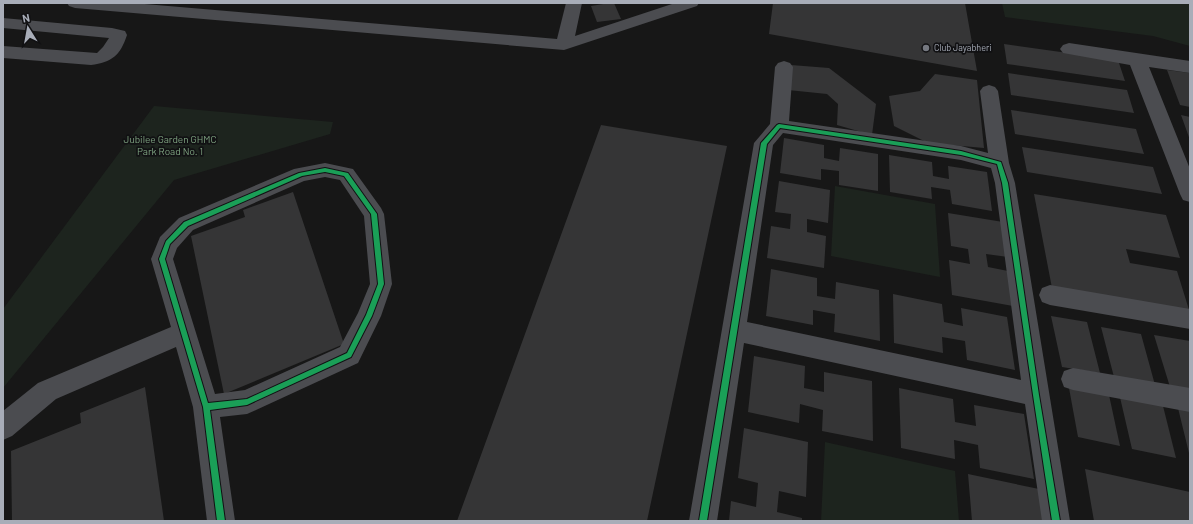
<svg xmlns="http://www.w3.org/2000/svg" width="1193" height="524" font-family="Barlow,sans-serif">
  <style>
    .green { fill: #1d241e }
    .building { fill: #353536 }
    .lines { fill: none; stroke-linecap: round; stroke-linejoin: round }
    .minor { fill: #4b4c50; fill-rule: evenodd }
    .cycleway-casing { stroke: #111113; stroke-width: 2 }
    .cycleway { fill: #1a9f57; fill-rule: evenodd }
    .poi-dot { fill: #757880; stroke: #111113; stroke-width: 1.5 }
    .labels { text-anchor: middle; stroke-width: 3.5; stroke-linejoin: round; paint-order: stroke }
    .far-poi-label { font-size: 9px; fill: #a8adb8; stroke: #111113; text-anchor: start }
    .park-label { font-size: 10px; fill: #7fa381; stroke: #111113 }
  </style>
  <rect width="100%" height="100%" fill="#171717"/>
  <path class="green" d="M1002,3H1190V46L1153,36L1005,17Z
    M154,106L333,122L330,134L174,180L3,388V309Z
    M835,186L935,204L940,277L831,256Z
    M825,442L955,471L959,521H821Z"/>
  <path class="building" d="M609,3H614L621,19L597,22L591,6Z
    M773,3H965L977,71L769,34Z
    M1004,44L1118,60L1125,81L1007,64Z
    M791,65L829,68L876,104L872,135L837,125L838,104L827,94L788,90Z
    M1167,70L1190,73V107L1180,105Z
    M1008,73L1127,90L1134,113L1011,95Z
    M935,74L977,80L984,148L928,143L894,126L889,96L920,91Z
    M1011,110L1136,129L1144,154L1015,134Z
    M1181,115L1190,117V140Z
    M601,125L727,146L647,521H457Z
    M784,138L824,145V158L839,161L840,148L878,154V191L839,185V171L821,169V180L780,173Z
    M1022,147L1153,167L1162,194L1027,172Z
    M889,155L932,162L933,176L949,179L948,166L987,172L992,211L952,204L950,190L931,187L932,199L890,192Z
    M779,181L830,190L828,223L807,219V232L826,236L824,268L767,258L771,226L790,229L791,214L775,212Z
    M293,192L344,344L224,394L191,236L245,217L243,210Z
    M1034,194L1166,215L1180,258L1126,249L1130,263L1177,271L1190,313L1052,288Z
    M948,213L1003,222L1008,257L986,254L988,267L1008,271L1013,306L952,295L949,260L970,264L968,249L951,246Z
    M771,269L817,278V296L835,299L836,282L879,290L880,341L834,332L835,314L813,310V325L766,316Z
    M893,294L942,304L944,322L963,326L961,308L1007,317L1015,370L967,360L965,341L942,337L943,353L894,343Z
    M1051,316L1087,322L1100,373L1062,367Z
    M1101,327L1141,334L1155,385L1114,377Z
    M1154,335L1190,341V391L1170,387Z
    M754,356L805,366L804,388L824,392V372L872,381L873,441L822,431L823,410L800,404L799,423L748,412Z
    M145,387L164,521H12L11,451L81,423L80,413Z
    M899,388L953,399L955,422L976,426L974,405L1024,414L1034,479L980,468L978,445L954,440L955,459L901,448Z
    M1069,388L1109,395L1120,446L1078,437Z
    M1119,393L1162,402L1176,458L1132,449Z
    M1177,404L1190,407V453H1189Z
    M744,428L808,442L806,497L779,491L777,512L802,518V521H729L731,501L756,507L758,483L738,478Z
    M1085,469L1190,492V521H1094Z
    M968,474L1039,489L1044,521H972Z"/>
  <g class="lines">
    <path class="minor" d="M67,3H133L557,39L566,3H582L575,36L675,3H699L697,6L564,50L75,8L69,6Z
      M3,18L112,28L125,31L127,35C120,56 112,62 91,65L3,58V46L97,53L103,47L109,38L3,28Z
      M1069,43L1190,61V73L1149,67L1190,169V202L1183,200L1180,194L1130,65L1063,53L1060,49L1063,45Z
      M784,61L790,63L793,67L789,121L961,146L988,153L980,91L983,87L989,85L995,87L998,91L1009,163L1015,183L1070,521H1042L1025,404L744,343L717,521H689L754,143L770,124L775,67L778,63ZM783,133L961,160L991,168L995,183L1021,380L747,322L773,145Z
      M325,163L353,169L381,208L384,214L392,284L381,316L358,363L256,410L247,414L220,417L235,521H207L193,407L176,347L56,399L12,436L3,440V411L38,383L171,327L151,259L160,237L179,218L294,169ZM325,177L340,180L364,216L370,284L358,313L340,347L245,390L215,394L173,259L177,248L193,230L304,181Z
      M1050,285L1190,309V329L1050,305L1042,302L1039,295L1042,288Z
      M1073,368L1190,388V412L1073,390L1064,387L1061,379L1064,371Z"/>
    <defs>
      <path id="cycleway" d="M779,124L961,151L1001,162L1008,183L1039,395L1060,521H1052L1033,395L1002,183L997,164L961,155L780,128L767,144L707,521H699L761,143L777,125Z
        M325,168L348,173L377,214L384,284L372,316L351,357L247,405L210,410L225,521H217L203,407L159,259L166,241L184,222L299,173ZM325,172L344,176L371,214L378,284L366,315L347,353L247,399L208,403L165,259L170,244L188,226L302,176Z"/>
    </defs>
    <use href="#cycleway" class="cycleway-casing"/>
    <use href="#cycleway" class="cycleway"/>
  </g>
  <circle class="poi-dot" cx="926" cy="48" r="4"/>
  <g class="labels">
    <g class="far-poi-label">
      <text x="934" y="51">Club Jayabheri</text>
    </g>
    <g class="park-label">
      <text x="170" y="143">Jubilee Garden GHMC<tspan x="170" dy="12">Park Road No. 1</tspan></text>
    </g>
  </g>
  <rect width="1193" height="524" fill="none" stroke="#a8adb8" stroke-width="8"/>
  <g transform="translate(28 28) rotate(349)" stroke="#111113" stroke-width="3" paint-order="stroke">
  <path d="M0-3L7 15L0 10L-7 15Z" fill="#a8adb8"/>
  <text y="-6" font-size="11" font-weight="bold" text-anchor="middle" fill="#a8adb8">N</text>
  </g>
</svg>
